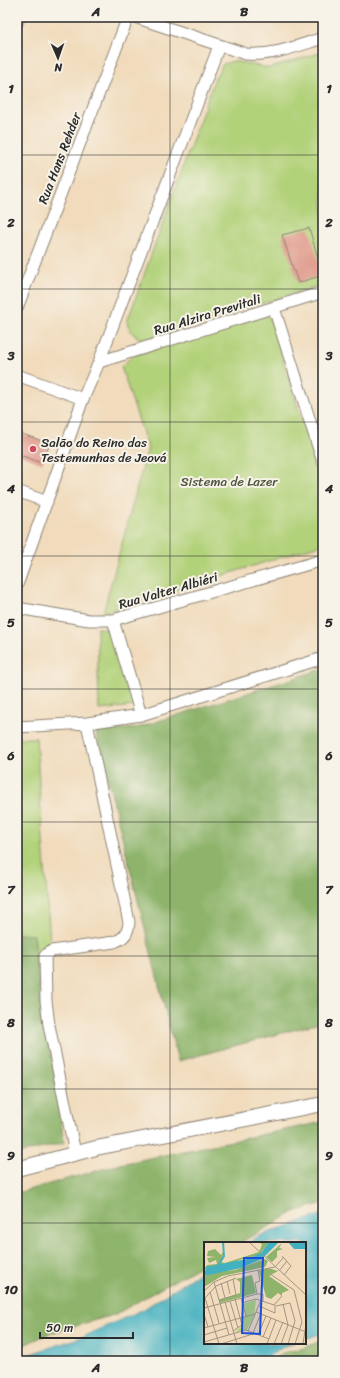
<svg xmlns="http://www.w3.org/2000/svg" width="340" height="1378" font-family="Sriracha,sans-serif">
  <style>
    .green { fill: #b2d27a; stroke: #6e7e52 }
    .forest { fill: #8db46a; stroke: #5c704a }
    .water { fill: #44b1c0; stroke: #386e76 }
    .building { fill: #dc8d7e }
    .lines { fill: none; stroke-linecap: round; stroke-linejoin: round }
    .minor-casing { stroke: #8e8374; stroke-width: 13 }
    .tertiary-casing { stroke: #8e8374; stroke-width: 16 }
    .minor { stroke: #fff; stroke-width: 11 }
    .tertiary { stroke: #fff; stroke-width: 14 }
    .grid { fill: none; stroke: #2b2b2b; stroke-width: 1; stroke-opacity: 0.55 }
    .poi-dot { fill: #d1495b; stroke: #f7f3e8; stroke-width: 1.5 }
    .labels { text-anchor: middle; stroke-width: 4; stroke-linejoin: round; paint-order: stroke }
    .street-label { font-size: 13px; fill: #2b2b2b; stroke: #f7f3e8 }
    .poi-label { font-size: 13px; fill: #2b2b2b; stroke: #f7f3e8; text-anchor: start }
    .park-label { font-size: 13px; fill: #4d553f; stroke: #f7f3e8 }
    .inset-river { fill: none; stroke: #44b1c0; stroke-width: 2 }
    .inset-road { fill: none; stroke: #a29582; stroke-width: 1 }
    .view { fill: #1d4ed8; fill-opacity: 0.15; stroke: #1d4ed8; stroke-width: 2 }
    .inset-edge { fill: none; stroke: #2b2b2b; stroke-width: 2 }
    .neatline { fill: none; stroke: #2b2b2b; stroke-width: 1.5 }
    .grid-label { font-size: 13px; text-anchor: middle; font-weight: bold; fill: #2b2b2b }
  </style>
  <rect width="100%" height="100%" fill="#f7f3e8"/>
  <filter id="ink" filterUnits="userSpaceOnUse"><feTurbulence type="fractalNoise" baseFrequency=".025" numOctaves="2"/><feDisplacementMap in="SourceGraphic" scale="8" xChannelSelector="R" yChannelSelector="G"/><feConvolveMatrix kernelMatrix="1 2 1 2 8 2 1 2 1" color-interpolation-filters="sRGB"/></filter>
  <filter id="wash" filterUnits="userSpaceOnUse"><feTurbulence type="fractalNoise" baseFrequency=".012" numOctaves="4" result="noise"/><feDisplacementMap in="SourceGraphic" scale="16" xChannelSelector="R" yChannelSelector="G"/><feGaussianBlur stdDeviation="0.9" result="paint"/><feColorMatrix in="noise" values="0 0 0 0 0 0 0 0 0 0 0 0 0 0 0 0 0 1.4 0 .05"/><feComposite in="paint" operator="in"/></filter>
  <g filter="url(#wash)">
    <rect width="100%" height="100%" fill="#f1dbbc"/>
    <path class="green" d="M323,52V284L155,338C140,340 132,338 127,322L215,78L223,64L234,61L269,68Z
      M263,316H268L271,321L323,488V544L103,613L148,448L121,367L132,356Z
      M97,628L112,629L135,706L99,710Z
      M17,738H36L50,942L44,947L36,961L34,935L17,934Z"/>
    <path class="forest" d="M323,669V1022L178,1061L96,732L137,728Z
      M17,934L34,935L41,1004L53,1065L64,1143L17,1154Z
      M323,1122V1203L294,1212L240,1243H205V1263L116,1314L48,1334L17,1348V1193L121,1164Z
      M323,1340V1361H272L282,1353L301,1349Z"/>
    <path class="water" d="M323,1214V1333L305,1339V1243H248L259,1236Z
      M205,1269V1343H294L282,1347L262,1361H17L18,1358L85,1336L144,1309Z"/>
    <g id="blocks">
      <path class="building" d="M309,228L323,275L298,283L282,235Z
        M17,432L50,444L42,463L17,454Z"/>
    </g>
  </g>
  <g filter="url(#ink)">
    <use href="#blocks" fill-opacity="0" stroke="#8e8374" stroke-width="1"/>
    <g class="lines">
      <defs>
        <path id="minor" d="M135,17L246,54C273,56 297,46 323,38
          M17,23L19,17
          M17,308L128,17
          M274,308L323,462
          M99,362L323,292
          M17,375L83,399
          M17,491L47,502
          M17,585L83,399L99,362L219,46
          M17,608L89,620H113L323,560
          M113,620L141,715
          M17,727L87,723L141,715L323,658
          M75,1153L49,1025L46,1001L45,956L48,953L52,951L114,942C125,938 128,933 129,922L87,723"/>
        <path id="tertiary" d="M17,1169L96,1148L323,1104"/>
      </defs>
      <use href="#minor" class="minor-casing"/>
      <use href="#tertiary" class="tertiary-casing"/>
      <use href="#minor" class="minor"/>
      <use href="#tertiary" class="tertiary"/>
    </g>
  </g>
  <path class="grid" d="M170,17V1361M17,155H323M17,289H323M17,422H323M17,556H323M17,689H323M17,822H323M17,956H323M17,1089H323M17,1223H323"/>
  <circle class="poi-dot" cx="33" cy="449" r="4"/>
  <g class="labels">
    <g class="street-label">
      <text transform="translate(59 158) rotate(-69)" y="5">Rua Hans Rehder</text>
      <text transform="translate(207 314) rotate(-17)" y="5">Rua Alzira Previtali</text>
      <text transform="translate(168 590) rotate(-16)" y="5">Rua Valter Albiéri</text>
    </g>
    <g class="poi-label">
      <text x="41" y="447">Salão do Reino das<tspan x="41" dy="15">Testemunhas de Jeová</tspan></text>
    </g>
    <g class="park-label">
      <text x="229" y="486">Sistema de Lazer</text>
    </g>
  </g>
  <g transform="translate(204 1242)">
    <rect width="102" height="102" fill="#f1dbbc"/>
    <path d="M52,58L50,74L43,88L31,90L38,84V76L42,74L39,62Z" fill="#b2d27a"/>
    <path d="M56,0H65L55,13L35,18L27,23L0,27L3,23L13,22L12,18L5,21L3,16L11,15L3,14L4,9L11,7L17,13L20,9L17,20L21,21L55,10L58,3ZM78,1L75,6L79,7L73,9V15L68,20L62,15ZM61,17L64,19L61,25L18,34L0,45V35L6,31L31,28ZM64,26L74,29L65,34L85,48L78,51V54L74,51L67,57L62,55L55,29ZM48,33L52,51L16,61L15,58L36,51V40L32,37Z" fill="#8db46a"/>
    <path d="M65,0H75L58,17L37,26L0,34L2,25L43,17L57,11ZM84,0H102V7H90Z" fill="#44b1c0"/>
    <path class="inset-river" d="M14,24L20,14L19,0"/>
    <path class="inset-road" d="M45,0L102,53M78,14L87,24L80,33M75,29L83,19M66,32L90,48M23,39L26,52M10,40L25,93M17,41L21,56M90,48L98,80L91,102M0,49L10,40L24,34L71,25L80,15M6,50L15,81M53,52L51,41L56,39L54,28M37,56L42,74M15,58L32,53L29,37M26,59L34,86M21,60L33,102M38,61L52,57L70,63M70,63L78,54M55,64L71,71V63M72,64L86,61L91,79L84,102M0,66L53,52H59V59M52,70L102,90M0,72L4,85M0,86L51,72M29,89L38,83L31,57M44,89L57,58M49,91L57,71M0,93L23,86M54,93L62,74M59,95L67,76M0,100L42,88L65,97M15,102L1,56L12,44L32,36M17,102L52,91M63,102L72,78M70,102L79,80M77,102L84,83L79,62M99,102L102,82"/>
    <path class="view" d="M40,16H59L56,92L38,91Z"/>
    <rect width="102" height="102" class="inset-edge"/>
  </g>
  <rect width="340" height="1378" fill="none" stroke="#f7f3e8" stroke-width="44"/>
  <g transform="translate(58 58) rotate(178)" stroke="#f7f3e8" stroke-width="3" paint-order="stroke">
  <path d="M0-3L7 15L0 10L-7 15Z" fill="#2b2b2b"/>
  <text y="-6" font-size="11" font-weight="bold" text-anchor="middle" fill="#2b2b2b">N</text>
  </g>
  <path d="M40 1332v6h93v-6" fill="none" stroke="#2b2b2b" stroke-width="2"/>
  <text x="46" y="1332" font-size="12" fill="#2b2b2b" stroke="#f7f3e8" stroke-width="3" paint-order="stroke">50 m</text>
  <rect x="22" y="22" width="296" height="1334" class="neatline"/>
  <g class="grid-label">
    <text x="96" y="16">A</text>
    <text x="244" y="16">B</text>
    <text x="11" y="93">1</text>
    <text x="329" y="93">1</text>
    <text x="11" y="227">2</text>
    <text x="329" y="227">2</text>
    <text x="11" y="360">3</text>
    <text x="329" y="360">3</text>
    <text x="11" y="493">4</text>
    <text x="329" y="493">4</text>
    <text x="11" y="627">5</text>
    <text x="329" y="627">5</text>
    <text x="11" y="760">6</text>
    <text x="329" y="760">6</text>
    <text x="11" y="894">7</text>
    <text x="329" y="894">7</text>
    <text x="11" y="1027">8</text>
    <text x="329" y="1027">8</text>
    <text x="11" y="1160">9</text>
    <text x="329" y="1160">9</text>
    <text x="11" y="1294">10</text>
    <text x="329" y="1294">10</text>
    <text x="96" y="1372">A</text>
    <text x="244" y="1372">B</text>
  </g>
</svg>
